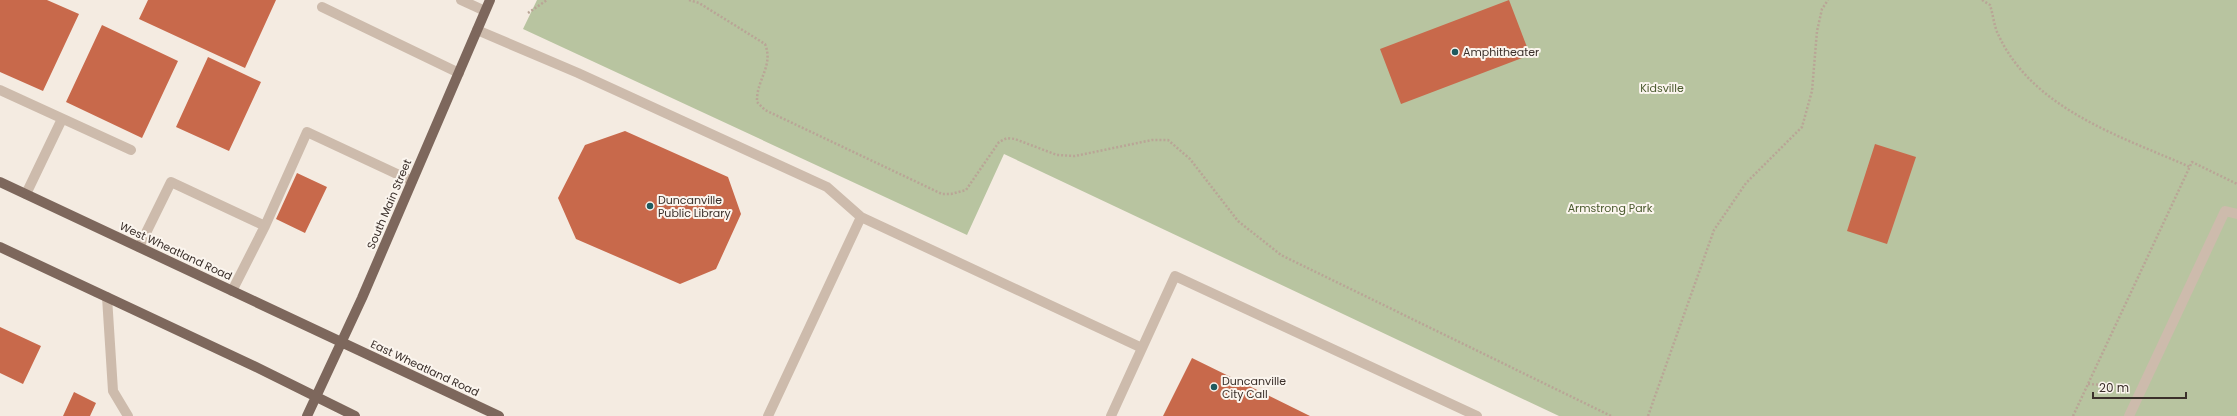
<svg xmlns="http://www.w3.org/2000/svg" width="2237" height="416" font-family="Poppins,sans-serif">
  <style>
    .green { fill: #b8c4a0 }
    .building { fill: #c8694b }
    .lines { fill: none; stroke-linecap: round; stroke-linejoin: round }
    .path { stroke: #b9a596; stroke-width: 2.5; stroke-dasharray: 2 2; stroke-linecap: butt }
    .minor { stroke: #cdbbac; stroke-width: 10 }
    .major { stroke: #7d675c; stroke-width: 10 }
    .poi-dot { fill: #1f5a5e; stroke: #fbf5ee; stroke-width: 1.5 }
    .labels { text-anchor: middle; stroke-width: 4; stroke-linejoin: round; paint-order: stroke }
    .poi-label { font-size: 11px; fill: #3b302b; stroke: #fbf5ee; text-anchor: start }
    .park-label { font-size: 11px; fill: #4a5a2e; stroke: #fbf5ee }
    .street-label { font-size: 11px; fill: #3b302b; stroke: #fbf5ee }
  </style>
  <rect width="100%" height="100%" fill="#f4ebe1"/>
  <path class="green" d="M537,0H2237V416H1559L1004,154L967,235L523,29Z"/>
  <path class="building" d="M0,0H47L79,14L43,91L0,72Z
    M148,0H276L245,68L139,19Z
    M1509,0L1530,55L1401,104L1380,49Z
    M102,25L178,61L142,138L66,102Z
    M208,57L261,82L229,151L176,127Z
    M625,131L728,177L741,214L716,269L680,284L576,239L558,198L585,145Z
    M1875,144L1916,157L1887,244L1847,231Z
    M297,173L327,187L305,233L276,219Z
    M0,327L41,346L23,384L0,373Z
    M1192,358L1310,416H1163Z
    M74,392L96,403L90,416H63Z"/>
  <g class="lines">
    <path class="path" d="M689,0L699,3L765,44C774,66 756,80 757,102L765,110L942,194H951L966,190L999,142L1007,138L1015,139L1057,155L1075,156L1152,140H1168L1190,159L1238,221L1281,255L1611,416
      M1982,0L1990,5C1993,14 1994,26 1998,34C2032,109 2120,136 2190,167
      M528,13L547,0
      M2088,384L2120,386
      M1648,416L1714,230L1746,183L1802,127L1812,91L1817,31L1822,9L1828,0
      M2073,416L2192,162L2237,184"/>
    <path class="minor" d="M461,0L485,11
      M322,7L459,73
      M477,30L578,73L827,187L861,217
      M0,90L131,150
      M26,194L62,119
      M139,247L171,182L265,226L307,132L412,181
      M232,291L265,226
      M107,297L113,391L128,416
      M768,416L861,217L1142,348
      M1111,416L1175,276L1477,416
      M2129,416L2225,211L2237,214"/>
    <path class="major" d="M0,182L499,416
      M0,247L256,367L355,416
      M307,416L362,298L490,0"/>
  </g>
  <g class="poi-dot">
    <circle cx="1455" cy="52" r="4"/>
    <circle cx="650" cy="206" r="4"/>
    <circle cx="1214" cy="387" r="4"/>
  </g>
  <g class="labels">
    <g class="poi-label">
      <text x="1463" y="56">Amphitheater</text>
      <text x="658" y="204">Duncanville<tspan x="658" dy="13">Public Library</tspan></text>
      <text x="1222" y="385">Duncanville<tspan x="1222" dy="13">City Call</tspan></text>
    </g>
    <g class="park-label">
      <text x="1662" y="92">Kidsville</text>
      <text x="1610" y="212">Armstrong Park</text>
    </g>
    <g class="street-label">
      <text transform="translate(389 204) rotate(-67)" y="4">South Main Street</text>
      <text transform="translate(176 251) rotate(25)" y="4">West Wheatland Road</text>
      <text transform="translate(425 368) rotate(25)" y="4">East Wheatland Road</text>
    </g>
  </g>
  <path d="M2093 392v6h93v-6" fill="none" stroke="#3b302b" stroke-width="2"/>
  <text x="2099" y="392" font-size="12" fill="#3b302b" stroke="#fbf5ee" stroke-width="3" paint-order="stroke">20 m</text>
</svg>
